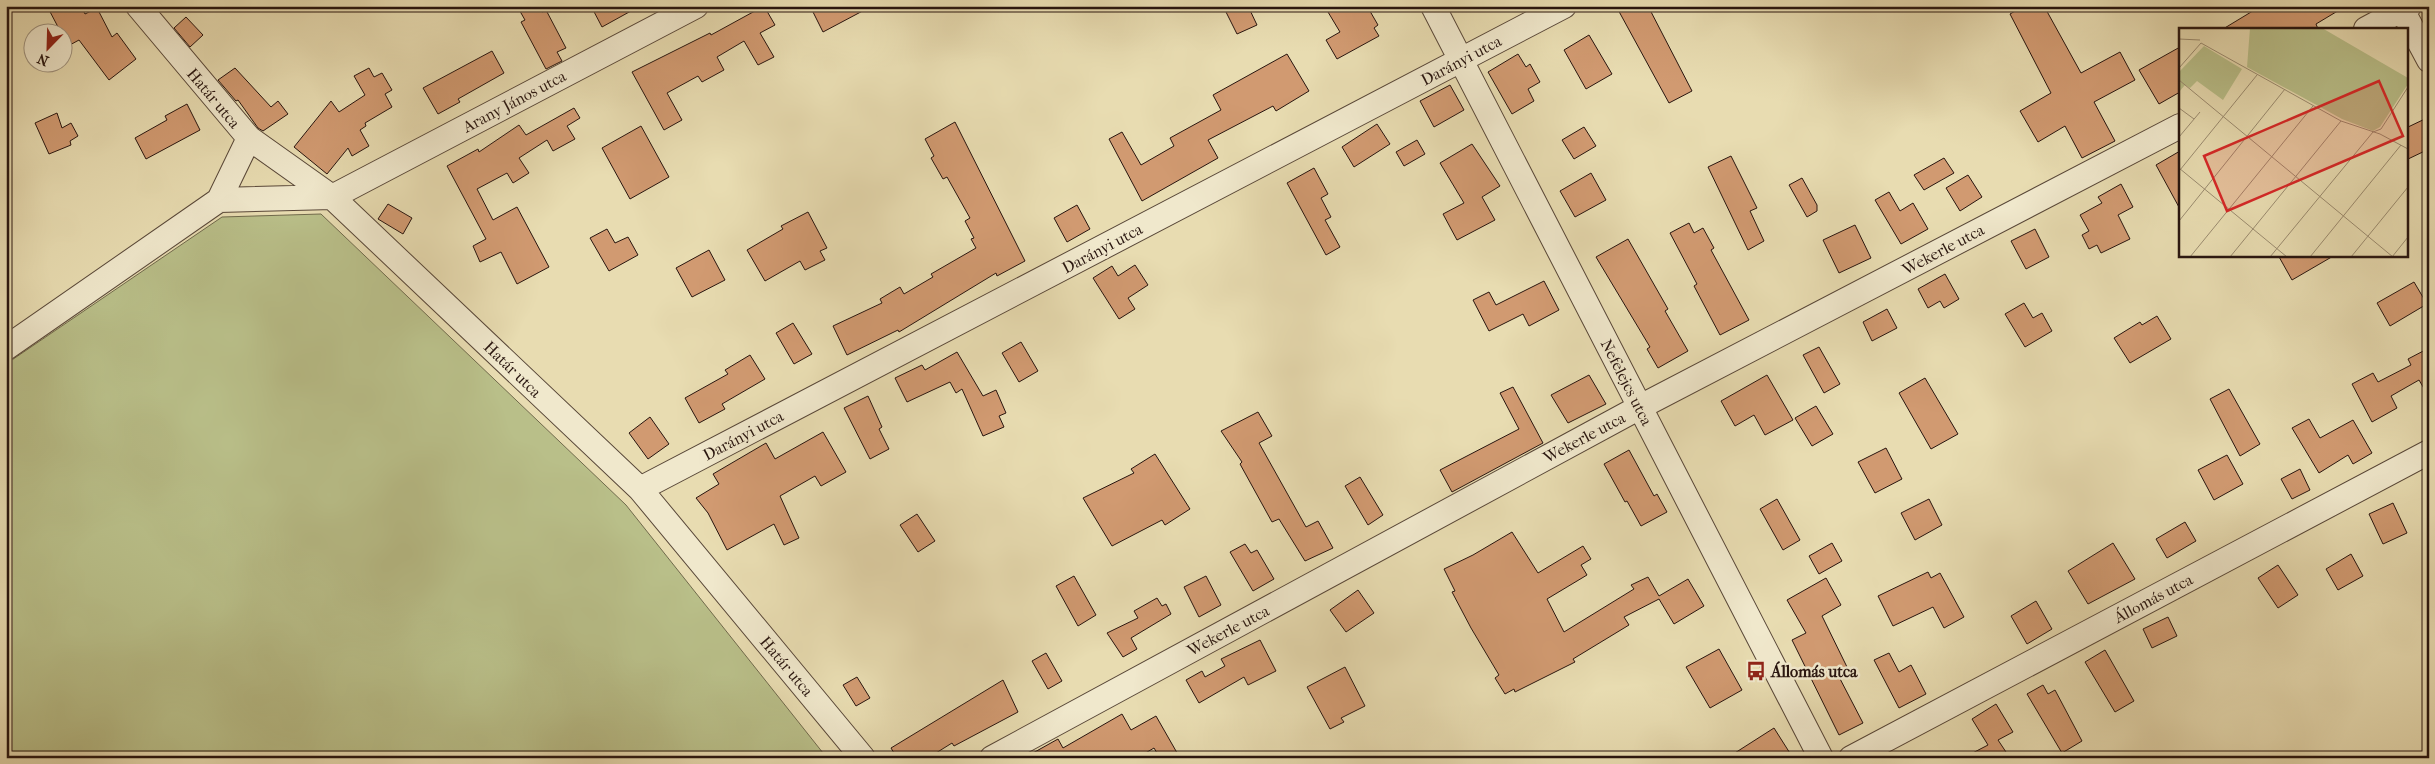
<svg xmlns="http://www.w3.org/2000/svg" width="2435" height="764" font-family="'IM FELL French Canon',serif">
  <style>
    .green { fill: #b9bf89; stroke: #706a4c }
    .building { fill: #d19a71; stroke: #28150f }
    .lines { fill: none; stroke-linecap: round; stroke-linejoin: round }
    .minor-casing { stroke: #584738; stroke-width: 26 }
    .minor { stroke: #f0e8cc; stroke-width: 24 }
    .labels { text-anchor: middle; stroke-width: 5; stroke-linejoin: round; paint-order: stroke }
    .street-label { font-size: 16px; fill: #28150f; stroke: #f0e8cc }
    .poi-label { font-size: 16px; font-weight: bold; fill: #28150f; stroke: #f0e8cc; text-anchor: start }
    .inset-road { fill: none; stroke: #9b8c70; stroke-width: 1 }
    .view { fill: #d62828; fill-opacity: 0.15; stroke: #d62828; stroke-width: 2.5 }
    .inset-edge { fill: none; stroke: #28150f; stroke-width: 2.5 }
  </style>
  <rect width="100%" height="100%" fill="#e8dcb1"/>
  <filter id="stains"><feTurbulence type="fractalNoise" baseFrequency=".004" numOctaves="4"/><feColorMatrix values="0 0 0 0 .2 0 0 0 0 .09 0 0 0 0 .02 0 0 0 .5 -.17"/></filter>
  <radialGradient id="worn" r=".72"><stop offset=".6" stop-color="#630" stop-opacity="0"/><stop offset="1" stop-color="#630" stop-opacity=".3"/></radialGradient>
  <path class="green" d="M321,214L626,505L827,758H6V364L222,217Z"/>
  <path class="building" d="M47,6H81L85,14L97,8L112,37L117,33L136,59L109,80L79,40L68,46Z
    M517,6H539L542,12L546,10L566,48L557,52L562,61L546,69L521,22L525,20Z
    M591,6H640L602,27Z
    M764,6L775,25L760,33L774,57L758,65L744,41L717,57L724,70L702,82L698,76L667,93L682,120L664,130L632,72L710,33L711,35Z
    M810,6H872L823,32Z
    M1223,6H1248L1257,25L1237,34Z
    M1338,6H1367L1378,25L1374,28L1379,36L1337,59L1326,40L1340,32L1328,12Z
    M1616,6H1648L1692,91L1669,103Z
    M2024,6H2044L2081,73L2120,52L2135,80L2094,102L2115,141L2082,158L2065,126L2038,142L2020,111L2051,93L2010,14Z
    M2261,6H2346L2316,24L2318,29H2223Z
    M186,17L203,35L190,47L174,28Z
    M1589,35L1612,74L1586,89L1564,50Z
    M2180,47V92L2159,104L2139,70Z
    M492,51L504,73L458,99L460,102L438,114L423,88Z
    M1287,54L1309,91L1276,111L1273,106L1208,140L1218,158L1142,201L1109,139L1122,132L1141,165L1174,146L1170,138L1221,110L1213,95Z
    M1518,54L1526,67L1530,64L1540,82L1528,89L1534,101L1512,114L1488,72Z
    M235,68L271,107L278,101L288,114L263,131L258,128L238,100L236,101L218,80Z
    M369,68L374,77L382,73L392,90L385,94L392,107L365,123L366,126L360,130L369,146L352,156L348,148L327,174L294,147L331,101L339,112L365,95L354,76Z
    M1450,85L1464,110L1434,127L1420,101Z
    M187,104L200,130L146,159L135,138L167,120L165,116Z
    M574,108L580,118L567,126L575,139L553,151L547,140L519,158L529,173L513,183L507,173L477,189L493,220L517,207L549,267L517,284L501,252L480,262L473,246L486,239L447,166L478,149L479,152L519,125L526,135Z
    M57,113L62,128L71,123L78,136L70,141L71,145L49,154L35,123Z
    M2429,117V149L2406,160V128Z
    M955,122L1025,261L997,276L996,273L899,332L898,330L847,355L833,326L882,303L880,299L900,287L904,294L933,277L931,274L976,248L971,239L974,238L965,221L970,218L947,177L943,179L931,158L934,156L925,139Z
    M1377,124L1390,144L1354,167L1342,147Z
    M641,126L669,177L630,199L602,148Z
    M1584,127L1596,146L1574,159L1562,140Z
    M1417,140L1425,154L1404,166L1396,152Z
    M1472,144L1500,186L1482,197L1495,220L1457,240L1443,214L1464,203L1440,163Z
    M2180,151V209L2156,165Z
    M1731,156L1757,208L1750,211L1764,241L1748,250L1708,167Z
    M1944,158L1954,173L1924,190L1914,175Z
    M1314,168L1328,194L1321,198L1331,217L1325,220L1340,247L1326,255L1287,183Z
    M1591,173L1606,200L1575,217L1560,191Z
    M1968,175L1982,197L1960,211L1946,188Z
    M1802,178L1817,205V211L1807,217L1789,185Z
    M2121,184L2133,207L2118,215L2130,239L2101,253L2097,245L2089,249L2082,235L2089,231L2080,215L2102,203L2098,197Z
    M1889,192L1900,211L1913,203L1928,229L1901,244L1875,200Z
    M388,204L412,218L403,234L378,219Z
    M1077,205L1090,229L1067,242L1054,218Z
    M808,212L827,248L820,251L825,260L805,270L800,261L765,281L747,250L783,229L781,226Z
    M1689,223L1694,233L1703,228L1714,248L1711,250L1749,320L1720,335L1694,286L1697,284L1670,233Z
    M1855,225L1871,258L1839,273L1823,240Z
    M607,229L615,243L628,237L638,255L609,271L590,238Z
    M2035,229L2049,257L2026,269L2011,241Z
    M1628,239L1668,309L1665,311L1688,351L1658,368L1647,349L1650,347L1596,257Z
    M709,250L725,280L692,297L676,268Z
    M2278,255H2335L2292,280Z
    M1135,265L1148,285L1128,298L1135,309L1119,319L1093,278L1112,266L1118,276Z
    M1945,274L1959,299L1944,308L1940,301L1928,308L1918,289Z
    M1544,281L1559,310L1529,326L1523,314L1489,331L1473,300L1489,292L1496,305Z
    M2414,282L2427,304L2390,326L2377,303Z
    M2024,303L2033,318L2042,313L2052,331L2025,347L2005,314Z
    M1887,309L1897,328L1872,341L1863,322Z
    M2157,316L2171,339L2130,363L2114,338L2140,322L2142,325Z
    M793,323L812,354L794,364L776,333Z
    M1021,342L1038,371L1019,382L1002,353Z
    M1819,347L1840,384L1824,393L1803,355Z
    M2429,348V397L2419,380L2391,396L2397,408L2372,422L2352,384L2373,373L2378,382L2411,365L2408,359Z
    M957,352L983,396L996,390L1006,413L999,416L1004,427L983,436L962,389L956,393L950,382L907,402L895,378L922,365L925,370Z
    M750,355L765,379L722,404L725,409L699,423L685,398L728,374L725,370Z
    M1589,375L1606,404L1568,423L1551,395Z
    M1767,375L1793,420L1765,435L1754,415L1735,426L1721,401Z
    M1925,378L1958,434L1931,449L1899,393Z
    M1513,387L1543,443L1452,492L1440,470L1519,429L1500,393Z
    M2229,389L2260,444L2240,456L2210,399Z
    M868,396L882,427L879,429L889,449L870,459L844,408Z
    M1816,406L1833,434L1812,446L1795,418Z
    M1258,412L1272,436L1259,443L1306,527L1318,521L1333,548L1305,561L1279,519L1272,522L1240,464L1242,462L1221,431Z
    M650,417L669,444L648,459L629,433Z
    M2309,419L2320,438L2353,420L2372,453L2353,464L2348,455L2319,473L2292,428Z
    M823,432L846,472L821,486L815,476L780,496L799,538L784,545L774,524L727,550L708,513L696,498L719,484L713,474L766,443L775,459Z
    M1886,448L1902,479L1875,493L1858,462Z
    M1629,450L1654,496L1657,494L1667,512L1641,526L1627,501L1625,502L1604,464Z
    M1155,454L1190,509L1165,525L1162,520L1112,546L1083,498L1134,473L1131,469Z
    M2227,455L2243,484L2214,500L2198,470Z
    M2300,469L2310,490L2292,499L2281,479Z
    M1360,477L1383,515L1368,525L1345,486Z
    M1777,499L1800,540L1783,550L1760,509Z
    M1929,499L1942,525L1915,540L1901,513Z
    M2393,503L2407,533L2383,544L2369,514Z
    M917,514L935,541L918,552L900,525Z
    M2185,522L2196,541L2167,558L2156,539Z
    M1512,532L1538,573L1583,546L1591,559L1581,565L1587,575L1547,599L1564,632L1634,589L1631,585L1648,577L1659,596L1688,579L1704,606L1674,624L1659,599L1624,617L1629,625L1573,659L1575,662L1515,692L1514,689L1505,694L1495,678L1499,675L1471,628L1452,592L1455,591L1444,569L1473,555Z
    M1832,543L1842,561L1819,574L1809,556Z
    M2113,543L2135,579L2088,604L2068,571Z
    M1245,544L1251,553L1257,550L1274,579L1253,591L1230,552Z
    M2351,554L2363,576L2338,590L2326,569Z
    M2278,565L2298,595L2278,608L2258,578Z
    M1928,572L1931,578L1940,573L1964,617L1944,628L1933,607L1893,626L1878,596Z
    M1074,576L1096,615L1078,626L1056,586Z
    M1206,576L1221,605L1199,617L1184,587Z
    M1826,578L1841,605L1822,616L1847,667L1837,673L1863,723L1839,735L1792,640L1806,633L1787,600Z
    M1358,590L1374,613L1346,632L1330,610Z
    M1157,598L1162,606L1166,604L1171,614L1131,638L1137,649L1123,657L1107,633L1138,618L1134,611Z
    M2036,601L2052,629L2027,644L2011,616Z
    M2168,617L2177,636L2152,648L2143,629Z
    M1260,640L1276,671L1248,685L1244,677L1199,703L1186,680L1202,671L1205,677L1225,666L1221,659Z
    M1719,649L1742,690L1710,708L1686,667Z
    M2105,650L2134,701L2115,712L2085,662Z
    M1046,653L1062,681L1048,689L1032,661Z
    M1889,653L1899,672L1911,665L1926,694L1899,708L1874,660Z
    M1345,667L1365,706L1341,718L1344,722L1330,729L1307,687Z
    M857,677L870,698L856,706L843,685Z
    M1003,680L1018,712L954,746L952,743L928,758H897L891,748Z
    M2043,685L2048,694L2055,690L2082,741L2062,753L2027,694Z
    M1996,704L2013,732L1998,740L2006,752L1996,758H1963L1988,745L1972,719Z
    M1122,714L1131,730L1156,716L1180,758H1160L1154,748L1137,758H1024L1058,739L1063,748Z
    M1774,728L1793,758H1727Z"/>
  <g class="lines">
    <defs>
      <path id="minor" d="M138,6L249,138L332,197L640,489L863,758
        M1433,6L1821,758
        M2400,6L2429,60
        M2366,29L2409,6
        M219,200L332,197L696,6
        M6,348L219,200L249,138
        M640,489L1564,6
        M992,758L1640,407L2180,126
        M1851,758L2429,452"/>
    </defs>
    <use href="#minor" class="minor-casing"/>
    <use href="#minor" class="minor"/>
  </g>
  <defs>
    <symbol id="bus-bare" viewBox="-9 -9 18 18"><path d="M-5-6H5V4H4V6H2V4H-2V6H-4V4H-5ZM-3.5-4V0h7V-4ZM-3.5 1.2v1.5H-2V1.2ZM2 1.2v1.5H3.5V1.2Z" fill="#8f2418" stroke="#f0e8cc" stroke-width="2.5" paint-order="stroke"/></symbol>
  </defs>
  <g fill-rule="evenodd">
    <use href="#bus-bare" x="1742" y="657" width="28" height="28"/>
  </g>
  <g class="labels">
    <g class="street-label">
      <text transform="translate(1461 60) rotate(-28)" y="6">Darányi utca</text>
      <text transform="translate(214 98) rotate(50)" y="6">Határ utca</text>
      <text transform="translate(514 101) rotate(-28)" y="6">Arany János utca</text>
      <text transform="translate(1102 248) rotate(-28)" y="6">Darányi utca</text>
      <text transform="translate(1943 249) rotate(-28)" y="6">Wekerle utca</text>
      <text transform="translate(513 369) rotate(44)" y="6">Határ utca</text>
      <text transform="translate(1627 382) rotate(63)" y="6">Nefelejcs utca</text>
      <text transform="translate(743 435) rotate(-28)" y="6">Darányi utca</text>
      <text transform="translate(1584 437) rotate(-28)" y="6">Wekerle utca</text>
      <text transform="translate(2153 598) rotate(-28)" y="6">Állomás utca</text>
      <text transform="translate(1228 630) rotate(-28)" y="6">Wekerle utca</text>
      <text transform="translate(787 666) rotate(50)" y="6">Határ utca</text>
    </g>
    <g class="poi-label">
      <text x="1771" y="677">Állomás utca</text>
    </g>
  </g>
  <g transform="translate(2179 28)">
    <rect width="229" height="229" fill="#e8dcb1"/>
    <path d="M71,0H143L229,50V56L201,99L194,103L163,91L68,39ZM25,18L63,41L44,72L18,53L11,60L6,57L0,64V44Z" fill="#b9bf89"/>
    <path class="inset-road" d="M0,11L21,12M22,15L162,93L201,106L229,121M0,40L22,15M0,52L214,229M0,80L15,91M202,101L229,59M0,109L21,84M0,140L108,229M1,142L78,47M0,193L106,61M11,229L134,78M51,229L162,93M91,229L194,104L202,101M131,229L222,117M172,229L229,159M213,229L229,209"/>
    <path class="view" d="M200,53L224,108L48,183L25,128Z"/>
    <rect width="229" height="229" class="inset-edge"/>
  </g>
  <rect width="2435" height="764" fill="none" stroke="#e8dcb1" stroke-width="25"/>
  <rect x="8" y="8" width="2420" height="749" fill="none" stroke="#28150f" stroke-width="2.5"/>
  <rect x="12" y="12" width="2410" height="739" fill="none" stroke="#28150f"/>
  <g transform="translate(48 48) rotate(203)"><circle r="24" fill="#f0e8cc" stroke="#a09480"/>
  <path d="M0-4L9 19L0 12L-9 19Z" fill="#8f2418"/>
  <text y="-8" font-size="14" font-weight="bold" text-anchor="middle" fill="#28150f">N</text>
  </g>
  <rect width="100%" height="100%" filter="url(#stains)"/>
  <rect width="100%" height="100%" fill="url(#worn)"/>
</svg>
